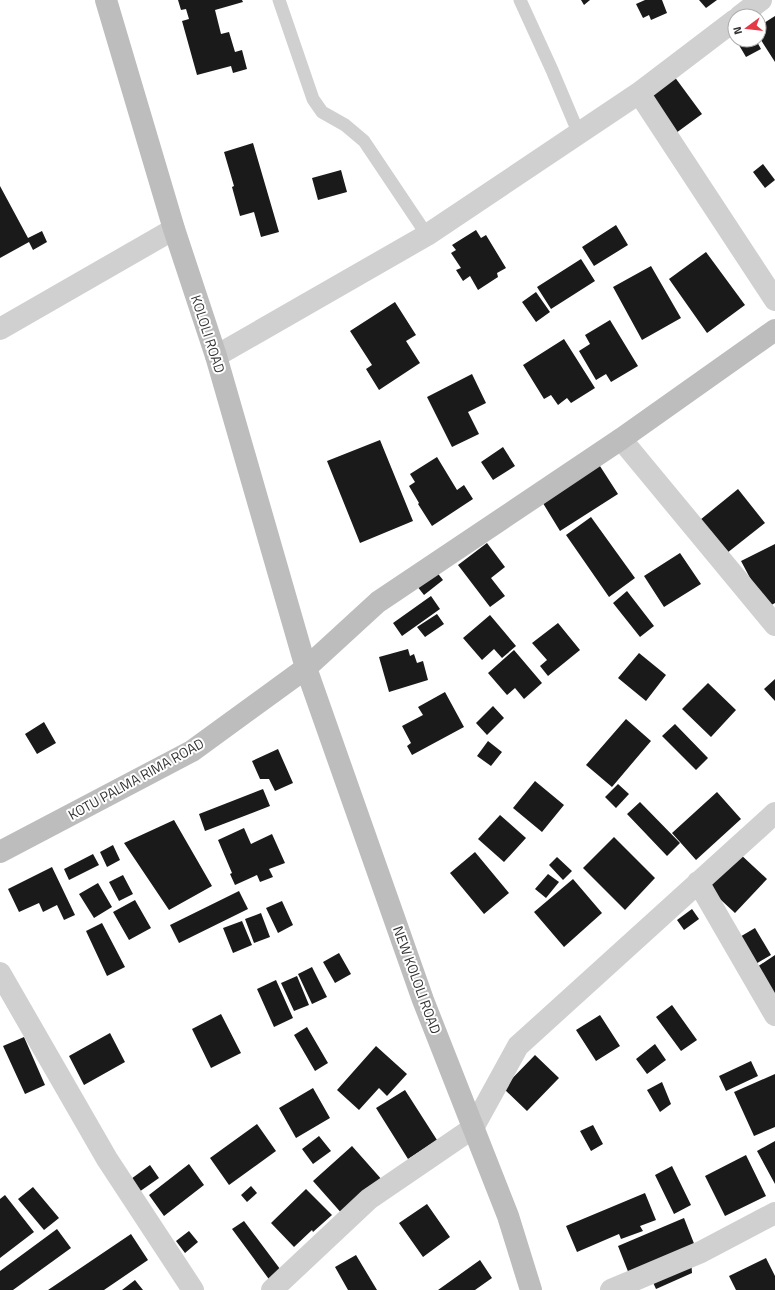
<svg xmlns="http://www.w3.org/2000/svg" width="775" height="1290" font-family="'Titillium Web',sans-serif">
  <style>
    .building { fill: #1a1a1a }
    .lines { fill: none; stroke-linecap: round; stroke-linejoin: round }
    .lane { stroke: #d0d0d0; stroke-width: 13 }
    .street { stroke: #d0d0d0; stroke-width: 22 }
    .secondary { stroke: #bdbdbd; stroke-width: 22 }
    .labels { text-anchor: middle; stroke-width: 4; stroke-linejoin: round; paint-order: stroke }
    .street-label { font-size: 14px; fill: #333; stroke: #fff }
  </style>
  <rect width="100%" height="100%" fill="#fff"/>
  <path class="building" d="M178,0H242L243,2L215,10L221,34L229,32L235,52L242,50L247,69L233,73L231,66L197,75L182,21L189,19L186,9L181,10Z
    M581,0H590L584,5Z
    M645,0H662L667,13L651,20L649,15L643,18L636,4Z
    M699,0H717L706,8Z
    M775,16V62L759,37V26Z
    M736,40H756L761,49L746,57Z
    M674,76L702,114L676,133L649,95Z
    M253,143L279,232L261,237L254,212L240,216L232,187L234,186L224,152Z
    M763,164L775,180L765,188L753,172Z
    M341,170L347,192L318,200L312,178Z
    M0,186L28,238L42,231L47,242L33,250L29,242L0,258Z
    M616,225L628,245L594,266L582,247Z
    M476,230L481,238L486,235L506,268L497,273L498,277L478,290L470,276L463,281L456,270L461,268L451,253L456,250L452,245Z
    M706,252L745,305L707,333L669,279Z
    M581,259L595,281L551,309L537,287Z
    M651,266L681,318L642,340L613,287Z
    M536,292L550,312L536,322L522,302Z
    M395,302L416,335L406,341L420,363L379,390L366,369L372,365L350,331Z
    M610,320L638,366L611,382L606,374L596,380L579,351L590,344L585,335Z
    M564,339L595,388L571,403L567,398L558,405L551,395L544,399L523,365Z
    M472,374L486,403L468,412L479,434L452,447L427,397Z
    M380,440L413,521L360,543L327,461Z
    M503,447L515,466L493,480L481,462Z
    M437,457L457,490L464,485L473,499L432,526L418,504L419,503L409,486L415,482L410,474Z
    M598,463L618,494L560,531L541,500Z
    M738,489L765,523L727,553L700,520Z
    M591,517L635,578L609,597L566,535Z
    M487,543L505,567L491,578L505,596L490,607L458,565Z
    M775,544V603L766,608L741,561Z
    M680,553L701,584L664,607L644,576Z
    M432,566L443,580L424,595L413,581Z
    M627,591L654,626L640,637L613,603Z
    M431,596L440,609L402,636L393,623Z
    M437,614L444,624L425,637L417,627Z
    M490,615L516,646L502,658L494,649L482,660L463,638Z
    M558,623L580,650L548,676L540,666L547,660L532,643Z
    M408,649L410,656L414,654L417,663L423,661L428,680L389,692L379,657Z
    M514,650L542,683L524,699L515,688L507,695L488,673Z
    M639,653L666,675L646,701L618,678Z
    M775,679V701L764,689Z
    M708,683L736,710L711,737L682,709Z
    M445,692L464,727L412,755L407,746L411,743L402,726L423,715L418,707Z
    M493,706L504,718L487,735L476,723Z
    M626,719L651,741L612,787L586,765Z
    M44,722L56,743L37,754L25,734Z
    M675,724L708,758L696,770L662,736Z
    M488,741L502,752L491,766L477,756Z
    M278,749L293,783L275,791L269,779H260L252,761Z
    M535,781L564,805L542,832L513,808Z
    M618,784L629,794L616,808L605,797Z
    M263,789L270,806L205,831L199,814Z
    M717,792L741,819L696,860L672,833Z
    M640,802L680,843L667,856L627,814Z
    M500,815L526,838L504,862L478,839Z
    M174,820L212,886L169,910L124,843Z
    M244,828L251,844L272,834L285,863L269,869L273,877L260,882L257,875L235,885L230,874L232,873L218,840Z
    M614,837L655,878L625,910L583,868Z
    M113,845L120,860L107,867L100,852Z
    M475,852L509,893L484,914L450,873Z
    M739,853L767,879L735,913L707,887Z
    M93,854L99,865L69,880L64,869Z
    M557,857L572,871L563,880L549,865Z
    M52,867L75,915L64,920L57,905L43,912L39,903L19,912L8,889Z
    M548,874L559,882L546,898L535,889Z
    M123,875L133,894L119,901L109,882Z
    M573,879L602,913L564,947L534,912Z
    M98,883L112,907L94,918L79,894Z
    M239,891L248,909L179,943L170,925Z
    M135,900L151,928L129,940L113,912Z
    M282,901L293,925L278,933L266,908Z
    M692,909L699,919L684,930L677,920Z
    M261,913L270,937L254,943L245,919Z
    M242,921L252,945L233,953L223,928Z
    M102,923L125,967L107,976L86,931Z
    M755,928L771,955L754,965L738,938Z
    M339,953L351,974L335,983L323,962Z
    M775,955V995L757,967Z
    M312,967L327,997L312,1004L298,974Z
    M297,976L309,1005L294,1011L281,983Z
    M276,980L293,1018L274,1027L257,989Z
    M672,1005L697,1040L681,1051L656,1017Z
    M221,1014L241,1053L211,1068L192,1029Z
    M600,1015L620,1046L596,1061L576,1030Z
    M307,1027L328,1063L315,1071L294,1035Z
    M110,1033L125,1062L84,1085L69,1056Z
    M24,1037L45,1085L25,1094L3,1046Z
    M655,1044L666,1060L647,1074L636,1059Z
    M376,1046L407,1074L387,1096L379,1088L359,1110L337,1090Z
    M535,1055L559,1078L527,1111L503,1088Z
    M751,1061L758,1076L726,1091L719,1076Z
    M775,1074V1127L754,1136L734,1092Z
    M662,1082L671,1104L660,1112L647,1090Z
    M313,1088L330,1118L296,1138L279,1108Z
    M405,1090L437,1140L408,1159L376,1108Z
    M257,1124L276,1151L229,1185L210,1158Z
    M593,1125L603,1144L591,1151L580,1131Z
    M319,1136L331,1151L313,1164L302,1149Z
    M775,1141V1184L757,1151Z
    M352,1146L383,1181L344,1216L313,1181Z
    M746,1155L766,1196L725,1216L705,1176Z
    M189,1164L204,1185L164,1216L149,1195Z
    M150,1165L159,1178L139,1192L131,1179Z
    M672,1166L691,1205L674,1214L655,1175Z
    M251,1186L257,1193L247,1202L241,1195Z
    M33,1187L59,1218L44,1230L18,1199Z
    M306,1189L332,1215L313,1232L312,1230L294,1247L271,1223Z
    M645,1193L656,1220L640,1226L643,1231L621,1239L619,1234L577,1252L566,1226Z
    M5,1195L34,1232L0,1258V1199Z
    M427,1204L450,1237L423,1257L399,1223Z
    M684,1218L695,1246L629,1274L618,1246Z
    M244,1221L283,1273L271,1282L232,1229Z
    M57,1229L71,1248L13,1290H0V1271Z
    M189,1231L198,1242L185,1253L176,1241Z
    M131,1234L148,1260L104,1290H48Z
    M356,1255L377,1290H348L335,1267Z
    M691,1258L692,1273L656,1289L650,1276Z
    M766,1258L775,1276V1290H736L729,1276Z
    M480,1260L492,1278L475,1290H438Z
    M135,1280L143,1290H122Z"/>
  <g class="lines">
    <path class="lane" d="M279,0L313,99L322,112L345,125L364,141L427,235
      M520,0L552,70L579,134"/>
    <path class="street" d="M740,16L761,0
      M639,93L775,300
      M0,329L174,229
      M216,356L427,235L639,93L735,20
      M621,439L775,625
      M698,882L775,1015
      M0,973L107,1159L193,1290
      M272,1290L369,1199L473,1128L518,1046L775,813
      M611,1290L701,1252L775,1213"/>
    <path class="secondary" d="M106,0L174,229L216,356L306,668L423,1000L508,1216L531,1290
      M0,852L192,751L306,668L378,602L621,439L775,330"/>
  </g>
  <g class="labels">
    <g class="street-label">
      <text transform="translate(208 334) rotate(72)" y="5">KOLOLI ROAD</text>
      <text transform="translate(136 779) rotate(-29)" y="5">KOTU PALMA RIMA ROAD</text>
      <text transform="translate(417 980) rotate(70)" y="5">NEW KOLOLI ROAD</text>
    </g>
  </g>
  <g transform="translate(747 28) rotate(255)"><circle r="19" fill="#ffffff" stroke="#adadad"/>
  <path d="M0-3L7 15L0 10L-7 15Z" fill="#e63946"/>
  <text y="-6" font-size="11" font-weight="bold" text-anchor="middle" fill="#333333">N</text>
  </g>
</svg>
